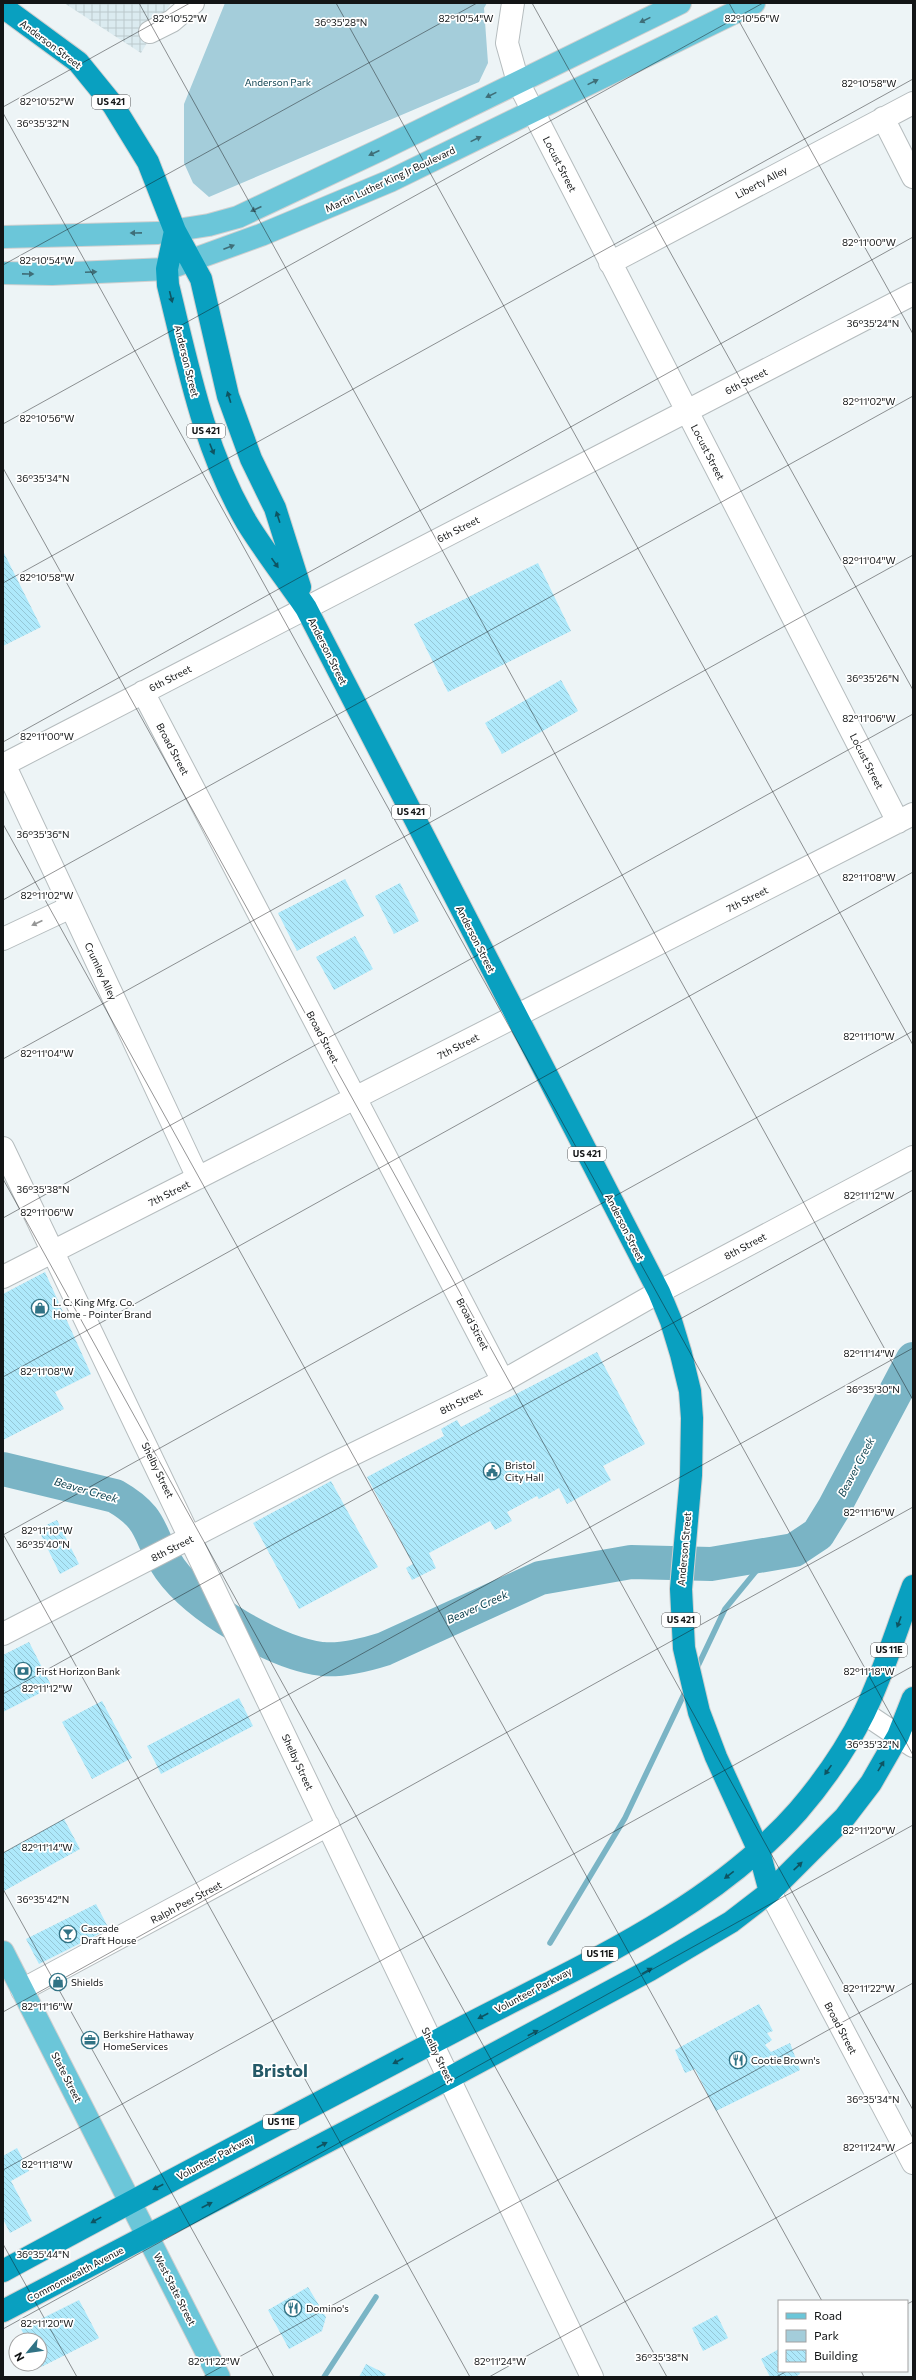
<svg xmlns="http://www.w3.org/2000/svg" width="916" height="2380" font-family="Commissioner,sans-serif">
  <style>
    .industrial { fill: url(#industrial-grid) }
    .green { fill: #a4cdda }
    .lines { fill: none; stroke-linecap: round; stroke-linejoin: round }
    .stream { stroke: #7ab4c5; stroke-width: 5.5 }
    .river { stroke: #7ab4c5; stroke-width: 34 }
    .building { fill: url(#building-back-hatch) }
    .minor-casing { stroke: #b5bcbe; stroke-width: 24 }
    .major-casing { stroke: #d0d0d0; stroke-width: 24 }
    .highway-casing { stroke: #d0d0d0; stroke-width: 24 }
    .minor { stroke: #fff; stroke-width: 22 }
    .major { stroke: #6bc6d9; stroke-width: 22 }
    .highway { stroke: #09a0c0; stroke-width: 22 }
    .oneway { fill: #3f6e78 }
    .oneway2 { fill: #0e5462 }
    .oneway3 { fill: #959696 }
    .ticks { fill: none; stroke: #131516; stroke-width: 1; stroke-opacity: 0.45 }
    .labels { text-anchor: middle; stroke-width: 3.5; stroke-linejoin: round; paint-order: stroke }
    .shield { fill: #fff; stroke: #5a5b5c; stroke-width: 1 }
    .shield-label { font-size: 9px; font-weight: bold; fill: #131516 }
    .street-label { font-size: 10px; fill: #131516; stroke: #fff }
    .park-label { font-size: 10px; fill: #114452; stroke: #fff }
    .poi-label { font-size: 10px; fill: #131516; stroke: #fff; text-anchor: start }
    .water-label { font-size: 11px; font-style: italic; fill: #114451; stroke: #fff }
    .town-label { font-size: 18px; font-weight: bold; fill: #245967; stroke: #fff }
    .ticks-label { font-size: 10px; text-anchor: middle; fill: #131516; stroke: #fff; stroke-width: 3.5; stroke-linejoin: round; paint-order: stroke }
  </style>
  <defs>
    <pattern id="industrial-grid" width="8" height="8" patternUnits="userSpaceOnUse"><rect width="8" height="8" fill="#dbebf0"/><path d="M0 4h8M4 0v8" fill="none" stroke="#bbc9cd"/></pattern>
    <pattern id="building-back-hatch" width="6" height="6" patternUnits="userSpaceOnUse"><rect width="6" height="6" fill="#aee9fb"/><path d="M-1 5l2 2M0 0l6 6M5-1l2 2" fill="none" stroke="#95c7d6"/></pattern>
  </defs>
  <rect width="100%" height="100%" fill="#edf4f6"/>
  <path class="industrial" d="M64,3H171L141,53Z"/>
  <path class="green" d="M225,3H487L484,8L488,63L479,82L209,197L193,183L184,163V104Z"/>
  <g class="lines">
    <path class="stream" d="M696,1670L725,1609L770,1554
      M550,1943L625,1818L687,1688
      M324,2377L376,2297"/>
    <path class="river" d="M3,1469L115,1496C157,1520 147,1536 170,1569C198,1608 275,1653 322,1659C342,1661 365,1655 384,1649L540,1578L631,1562L711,1564L794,1550L818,1534L834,1508L913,1359"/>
  </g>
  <path class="building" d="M3,551L41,627L3,646Z
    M538,563L571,631L448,692L414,624Z
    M561,680L578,711L502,754L485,723Z
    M345,879L364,916L297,951L278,913Z
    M400,883L419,921L394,934L375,896Z
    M355,936L373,969L334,990L316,957Z
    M45,1272L91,1374L55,1392L64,1409L3,1440V1294Z
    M597,1352L645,1444L603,1466L611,1480L567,1504L559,1488L539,1499L537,1496L507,1512L512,1521L495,1530L490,1521L429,1553L436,1568L412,1580L406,1568L413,1564L367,1477L444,1436L441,1429L457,1420L461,1427L491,1411L489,1408Z
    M331,1481L378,1567L299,1609L253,1523Z
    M57,1520L79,1564L60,1574L38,1529Z
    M29,1642L52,1687L3,1712V1655Z
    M239,1698L253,1726L161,1774L147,1746Z
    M102,1701L132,1758L92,1779L62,1722Z
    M64,1819L80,1849L4,1891L3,1853Z
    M96,1904L109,1929L39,1964L26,1939Z
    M759,2004L773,2031L767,2033L772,2040L765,2045L771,2052L790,2043L800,2070L716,2111L695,2069L685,2073L675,2050Z
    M17,2148L29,2171L11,2181L32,2221L10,2233L3,2219V2156Z
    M308,2287L326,2317L322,2331L289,2349L268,2310Z
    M79,2300L99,2338L41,2367L40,2340H27L21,2329Z
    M717,2315L728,2338L703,2351L692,2328Z
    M779,2349V2371H799L800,2374L795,2377H770L761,2359Z
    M366,2364L386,2374L384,2377H359Z"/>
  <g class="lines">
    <defs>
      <path id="minor" d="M513,3L507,43L518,82L898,822
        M150,32L172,21L193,3
        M883,118L913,177
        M610,263L913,103
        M143,692L503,1381
        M4,764L198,1178
        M3,765L913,294
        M3,939L71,907
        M3,1148L592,2377
        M3,1277L913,814
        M3,1634L333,1464L503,1381L659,1292L913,1157
        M864,1713L913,1746
        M770,1892L913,2163
        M22,1990L328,1825"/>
      <path id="major" d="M3,237L158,233L209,225L238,217L382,149L680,3
        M3,273L52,274L167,269L261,235L390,181L754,3
        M3,1952L219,2377"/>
      <path id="highway" d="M3,7L78,62L113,105L148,162L175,231L201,279L228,396L251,459L275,508L300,587
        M175,231L167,269L168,285C188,366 204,450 247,523C265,552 287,580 306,608L659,1292L671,1321L681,1354L690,1391L692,1418L691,1475L681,1589L684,1648L699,1712L716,1757L759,1851L770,1892
        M3,2271C153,2189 305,2110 457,2030C575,1968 709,1912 798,1811C823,1782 847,1747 864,1713C884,1672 897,1628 913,1586
        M3,2311L449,2078L650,1970L731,1922L770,1892L845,1817L871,1783L898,1736L913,1698"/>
    </defs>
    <use href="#minor" class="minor-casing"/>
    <use href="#major" class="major-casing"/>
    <use href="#highway" class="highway-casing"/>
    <use href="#minor" class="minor"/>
    <use href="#major" class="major"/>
    <use href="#highway" class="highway"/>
  </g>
  <defs><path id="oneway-solid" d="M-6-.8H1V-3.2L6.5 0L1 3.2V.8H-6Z"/></defs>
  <g class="oneway">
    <use href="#oneway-solid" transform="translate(645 20) rotate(154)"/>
    <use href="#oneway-solid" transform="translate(593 82) rotate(-26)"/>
    <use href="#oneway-solid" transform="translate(491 95) rotate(154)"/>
    <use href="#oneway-solid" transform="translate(476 139) rotate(-26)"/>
    <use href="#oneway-solid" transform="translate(374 153) rotate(155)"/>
    <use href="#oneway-solid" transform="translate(256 209) rotate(155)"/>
    <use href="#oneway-solid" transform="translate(136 233) rotate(179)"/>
    <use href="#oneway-solid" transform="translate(229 247) rotate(-21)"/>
    <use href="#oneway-solid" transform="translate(91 272) rotate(-3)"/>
    <use href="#oneway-solid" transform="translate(28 274) rotate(1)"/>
  </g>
  <g class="oneway2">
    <use href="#oneway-solid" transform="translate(171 297) rotate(76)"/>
    <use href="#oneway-solid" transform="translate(229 397) rotate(-107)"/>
    <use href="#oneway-solid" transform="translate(212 449) rotate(68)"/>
    <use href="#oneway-solid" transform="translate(278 517) rotate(-108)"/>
    <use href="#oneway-solid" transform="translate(275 563) rotate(55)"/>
    <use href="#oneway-solid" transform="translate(899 1622) rotate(110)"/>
    <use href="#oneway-solid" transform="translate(881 1766) rotate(-59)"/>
    <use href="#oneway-solid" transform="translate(828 1770) rotate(125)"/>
    <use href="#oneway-solid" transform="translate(798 1866) rotate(-43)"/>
    <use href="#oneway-solid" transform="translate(729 1875) rotate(142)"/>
    <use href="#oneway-solid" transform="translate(647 1971) rotate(-29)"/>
    <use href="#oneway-solid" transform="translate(483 2016) rotate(152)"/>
    <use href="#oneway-solid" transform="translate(533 2033) rotate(-28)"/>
    <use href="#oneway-solid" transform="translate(398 2061) rotate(152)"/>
    <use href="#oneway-solid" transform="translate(322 2145) rotate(-28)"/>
    <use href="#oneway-solid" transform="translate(158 2187) rotate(152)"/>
    <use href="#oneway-solid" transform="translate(207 2205) rotate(-27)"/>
    <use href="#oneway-solid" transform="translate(96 2220) rotate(151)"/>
  </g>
  <use class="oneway3" href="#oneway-solid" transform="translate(37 923) rotate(155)"/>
  <path class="ticks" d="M139,3L913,1400M336,3L913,1045M532,3L913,690M729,3L913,334M3,107L190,3M3,113L913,1755M3,265L477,3M3,424L763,3M3,468L913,2110M3,583L913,79M3,742L913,237M3,824L822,2301M3,900L913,396M3,1059L913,555M3,1179L667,2377M3,1218L913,714M3,1377L913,872M3,1534L470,2377M3,1535L913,1031M3,1694L913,1190M3,1853L913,1348M3,1889L274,2377M3,2012L913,1507M3,2170L913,1666M3,2244L77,2377M907,2304L913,2301M3,2329L913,1825M861,2371L864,2377M203,2377L913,1983M489,2377L913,2142M776,2377L787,2371"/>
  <defs>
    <symbol id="shop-ring" viewBox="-11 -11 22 22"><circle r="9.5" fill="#fff" stroke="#317385" stroke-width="1.5"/><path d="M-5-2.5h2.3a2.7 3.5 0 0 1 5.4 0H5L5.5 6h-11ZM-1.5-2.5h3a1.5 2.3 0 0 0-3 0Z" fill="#317385"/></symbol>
    <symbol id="civic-ring" viewBox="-11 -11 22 22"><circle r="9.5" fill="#fff" stroke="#317385" stroke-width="1.5"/><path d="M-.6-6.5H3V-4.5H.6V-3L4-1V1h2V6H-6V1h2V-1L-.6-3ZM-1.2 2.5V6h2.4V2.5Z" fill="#317385"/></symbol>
    <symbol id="bank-ring" viewBox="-11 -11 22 22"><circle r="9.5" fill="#fff" stroke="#317385" stroke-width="1.5"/><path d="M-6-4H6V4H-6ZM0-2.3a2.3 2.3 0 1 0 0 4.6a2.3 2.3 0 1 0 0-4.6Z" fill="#317385"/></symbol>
    <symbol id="bar-ring" viewBox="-11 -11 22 22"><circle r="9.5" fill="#fff" stroke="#317385" stroke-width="1.5"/><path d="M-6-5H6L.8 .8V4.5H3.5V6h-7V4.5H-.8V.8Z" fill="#317385"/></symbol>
    <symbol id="office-ring" viewBox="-11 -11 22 22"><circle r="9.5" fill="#fff" stroke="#317385" stroke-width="1.5"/><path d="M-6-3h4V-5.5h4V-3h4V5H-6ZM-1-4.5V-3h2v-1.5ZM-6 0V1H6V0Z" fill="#317385"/></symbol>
    <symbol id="restaurant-ring" viewBox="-11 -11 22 22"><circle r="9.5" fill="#fff" stroke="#317385" stroke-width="1.5"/><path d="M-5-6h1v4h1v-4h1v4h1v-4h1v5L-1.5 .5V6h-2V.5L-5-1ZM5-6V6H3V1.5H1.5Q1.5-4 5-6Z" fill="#317385"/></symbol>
  </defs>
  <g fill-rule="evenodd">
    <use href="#shop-ring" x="30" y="1298" width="20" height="20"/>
    <use href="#civic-ring" x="482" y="1461" width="20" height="20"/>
    <use href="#bank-ring" x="13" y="1661" width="20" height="20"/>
    <use href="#bar-ring" x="58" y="1924" width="20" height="20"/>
    <use href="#shop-ring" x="48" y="1972" width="20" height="20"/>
    <use href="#office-ring" x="80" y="2030" width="20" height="20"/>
    <use href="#restaurant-ring" x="728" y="2050" width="20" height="20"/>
    <use href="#restaurant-ring" x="283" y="2298" width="20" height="20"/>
  </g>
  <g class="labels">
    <g class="shield">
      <rect x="92" y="95" width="38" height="14" rx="3"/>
      <rect x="187" y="424" width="38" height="14" rx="3"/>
      <rect x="392" y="805" width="38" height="14" rx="3"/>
      <rect x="568" y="1147" width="38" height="14" rx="3"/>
      <rect x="662" y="1613" width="38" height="14" rx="3"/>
      <rect x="871" y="1643" width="36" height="14" rx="3"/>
      <rect x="582" y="1947" width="36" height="14" rx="3"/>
      <rect x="263" y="2115" width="36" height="14" rx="3"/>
    </g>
    <g class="shield-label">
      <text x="111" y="105">US 421</text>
      <text x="206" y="434">US 421</text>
      <text x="411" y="815">US 421</text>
      <text x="587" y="1157">US 421</text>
      <text x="681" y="1623">US 421</text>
      <text x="889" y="1653">US 11E</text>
      <text x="600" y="1957">US 11E</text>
      <text x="281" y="2125">US 11E</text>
    </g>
    <g class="street-label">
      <text transform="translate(51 44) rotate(37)" y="4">Anderson Street</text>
      <text transform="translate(560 164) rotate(63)" y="4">Locust Street</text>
      <text transform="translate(390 179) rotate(-25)" y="4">Martin Luther King Jr Boulevard</text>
      <text transform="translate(761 182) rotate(-28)" y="4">Liberty Alley</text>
      <text transform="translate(187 361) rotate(76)" y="4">Anderson Street</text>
      <text transform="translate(746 381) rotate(-27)" y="4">6th Street</text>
      <text transform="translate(708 452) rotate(63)" y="4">Locust Street</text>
      <text transform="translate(458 529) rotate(-27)" y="4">6th Street</text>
      <text transform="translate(328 651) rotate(63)" y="4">Anderson Street</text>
      <text transform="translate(170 678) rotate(-27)" y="4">6th Street</text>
      <text transform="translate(173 749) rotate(62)" y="4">Broad Street</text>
      <text transform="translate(867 761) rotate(63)" y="4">Locust Street</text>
      <text transform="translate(747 899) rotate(-27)" y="4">7th Street</text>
      <text transform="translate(476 939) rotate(63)" y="4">Anderson Street</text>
      <text transform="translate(101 971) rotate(65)" y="4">Crumley Alley</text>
      <text transform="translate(323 1037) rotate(62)" y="4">Broad Street</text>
      <text transform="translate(458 1046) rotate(-27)" y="4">7th Street</text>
      <text transform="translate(169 1193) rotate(-27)" y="4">7th Street</text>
      <text transform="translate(625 1227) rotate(63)" y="4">Anderson Street</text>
      <text transform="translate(745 1246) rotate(-28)" y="4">8th Street</text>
      <text transform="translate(473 1324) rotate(62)" y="4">Broad Street</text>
      <text transform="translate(461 1401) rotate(-26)" y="4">8th Street</text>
      <text transform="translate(158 1470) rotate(64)" y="4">Shelby Street</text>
      <text transform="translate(172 1548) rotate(-27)" y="4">8th Street</text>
      <text transform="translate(684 1549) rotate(-85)" y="4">Anderson Street</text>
      <text transform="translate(298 1762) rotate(65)" y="4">Shelby Street</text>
      <text transform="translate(186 1902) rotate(-28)" y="4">Ralph Peer Street</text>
      <text transform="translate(533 1990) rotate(-28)" y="4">Volunteer Parkway</text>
      <text transform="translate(841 2028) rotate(62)" y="4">Broad Street</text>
      <text transform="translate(438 2055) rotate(64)" y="4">Shelby Street</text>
      <text transform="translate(67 2077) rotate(63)" y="4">State Street</text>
      <text transform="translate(215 2157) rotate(-28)" y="4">Volunteer Parkway</text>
      <text transform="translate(75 2274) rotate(-28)" y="4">Commonwealth Avenue</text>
      <text transform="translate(175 2289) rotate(63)" y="4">West State Street</text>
    </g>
    <g class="park-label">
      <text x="278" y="86">Anderson Park</text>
    </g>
    <g class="poi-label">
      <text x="53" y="1306">L. C. King Mfg. Co.<tspan x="53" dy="12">Home - Pointer Brand</tspan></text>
      <text x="505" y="1469">Bristol<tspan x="505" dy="12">City Hall</tspan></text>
      <text x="36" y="1675">First Horizon Bank</text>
      <text x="81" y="1932">Cascade<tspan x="81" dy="12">Draft House</tspan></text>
      <text x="71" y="1986">Shields</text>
      <text x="103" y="2038">Berkshire Hathaway<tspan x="103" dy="12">HomeServices</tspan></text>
      <text x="751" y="2064">Cootie Brown's</text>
      <text x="306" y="2312">Domino's</text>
    </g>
    <g class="water-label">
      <text transform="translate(856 1467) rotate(-62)" y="4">Beaver Creek</text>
      <text transform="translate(86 1490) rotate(16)" y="4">Beaver Creek</text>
      <text transform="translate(477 1607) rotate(-24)" y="4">Beaver Creek</text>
    </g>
    <g class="town-label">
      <text x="280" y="2077">Bristol</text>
    </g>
  </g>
  <g class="ticks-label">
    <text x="180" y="22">82°10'52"W</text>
    <text x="466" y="22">82°10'54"W</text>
    <text x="752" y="22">82°10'56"W</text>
    <text x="341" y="26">36°35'28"N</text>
    <text x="869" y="87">82°10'58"W</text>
    <text x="47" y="105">82°10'52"W</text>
    <text x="43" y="127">36°35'32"N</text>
    <text x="869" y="246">82°11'00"W</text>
    <text x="47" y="264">82°10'54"W</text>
    <text x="873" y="327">36°35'24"N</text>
    <text x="869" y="405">82°11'02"W</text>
    <text x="47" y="422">82°10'56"W</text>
    <text x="43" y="482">36°35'34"N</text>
    <text x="869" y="564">82°11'04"W</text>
    <text x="47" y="581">82°10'58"W</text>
    <text x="873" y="682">36°35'26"N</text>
    <text x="869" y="722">82°11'06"W</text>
    <text x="47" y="740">82°11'00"W</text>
    <text x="43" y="838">36°35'36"N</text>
    <text x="869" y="881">82°11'08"W</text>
    <text x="47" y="899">82°11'02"W</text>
    <text x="869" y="1040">82°11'10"W</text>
    <text x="47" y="1057">82°11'04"W</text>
    <text x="43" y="1193">36°35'38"N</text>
    <text x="869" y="1199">82°11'12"W</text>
    <text x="47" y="1216">82°11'06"W</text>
    <text x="869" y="1357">82°11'14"W</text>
    <text x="47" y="1375">82°11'08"W</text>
    <text x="873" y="1393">36°35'30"N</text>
    <text x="869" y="1516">82°11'16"W</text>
    <text x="47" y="1534">82°11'10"W</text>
    <text x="43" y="1548">36°35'40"N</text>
    <text x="869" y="1675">82°11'18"W</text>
    <text x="47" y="1692">82°11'12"W</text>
    <text x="873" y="1748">36°35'32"N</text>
    <text x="869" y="1834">82°11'20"W</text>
    <text x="47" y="1851">82°11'14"W</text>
    <text x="43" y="1903">36°35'42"N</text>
    <text x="869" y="1992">82°11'22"W</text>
    <text x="47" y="2010">82°11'16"W</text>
    <text x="873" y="2103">36°35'34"N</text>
    <text x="869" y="2151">82°11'24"W</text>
    <text x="47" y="2168">82°11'18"W</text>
    <text x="43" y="2258">36°35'44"N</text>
    <text x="47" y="2327">82°11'20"W</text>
    <text x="662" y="2361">36°35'38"N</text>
    <text x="214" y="2365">82°11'22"W</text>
    <text x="500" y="2365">82°11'24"W</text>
  </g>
  <rect width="916" height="2380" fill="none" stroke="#131516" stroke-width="8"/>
  <rect x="778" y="2300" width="130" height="72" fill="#ffffff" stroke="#a1a1a2"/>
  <rect x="786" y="2313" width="20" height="6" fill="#6bc6d9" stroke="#a1a1a2"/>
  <text x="814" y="2320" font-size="12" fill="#131516">Road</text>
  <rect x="786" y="2330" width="20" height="12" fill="#a4cdda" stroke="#a1a1a2"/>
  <text x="814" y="2340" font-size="12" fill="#131516">Park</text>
  <rect x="786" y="2350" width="20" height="12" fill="url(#building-back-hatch)" stroke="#a1a1a2"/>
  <text x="814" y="2360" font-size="12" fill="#131516">Building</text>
  <g transform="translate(28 2352) rotate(241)"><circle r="19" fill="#ffffff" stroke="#a1a1a2"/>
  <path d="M0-3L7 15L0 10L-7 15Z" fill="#317385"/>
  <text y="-6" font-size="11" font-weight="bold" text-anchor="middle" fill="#131516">N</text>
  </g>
</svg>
